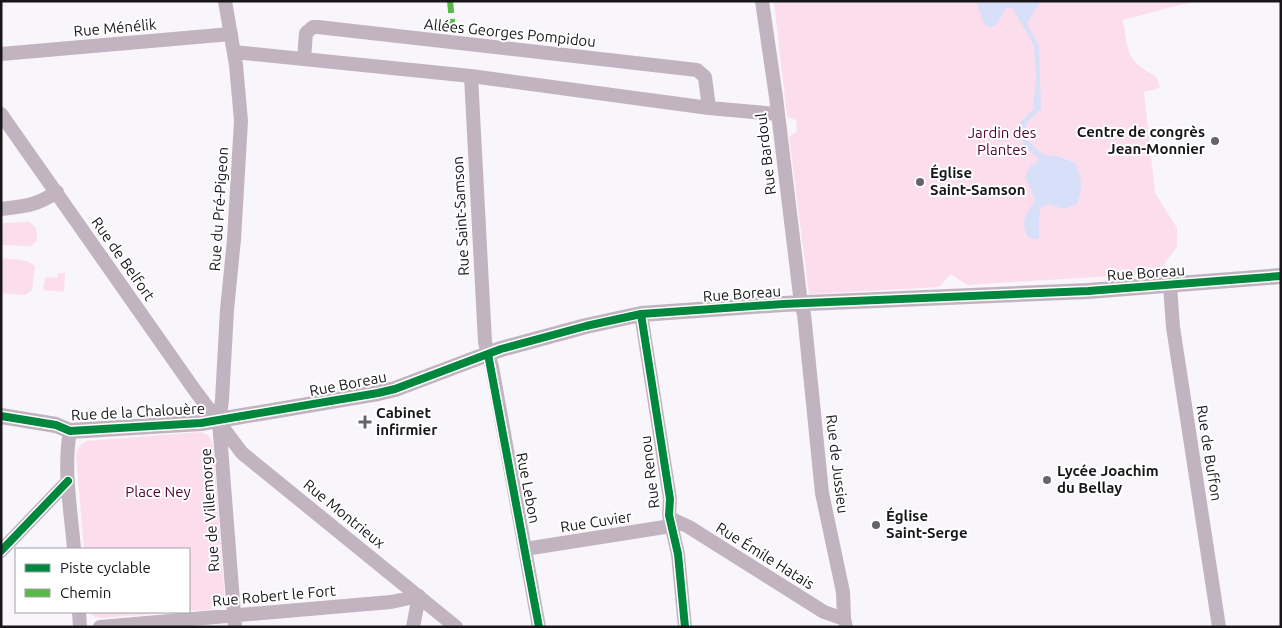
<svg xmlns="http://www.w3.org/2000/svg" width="1282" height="628" font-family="Ubuntu,sans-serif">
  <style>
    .green { fill: #fcddec }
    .water { fill: #d8dff8 }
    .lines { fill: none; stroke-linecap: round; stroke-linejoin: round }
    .minor { stroke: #c1b4c0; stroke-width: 14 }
    .tertiary { stroke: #c1b4c0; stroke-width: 16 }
    .quiet { stroke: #58b947; stroke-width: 6; stroke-dasharray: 12 6; stroke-linecap: butt }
    .cycleway-casing { stroke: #fff; stroke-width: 11 }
    .cycleway { stroke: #00873e; stroke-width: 8 }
    .poi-dot { fill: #666468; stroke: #fff; stroke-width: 2 }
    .labels { text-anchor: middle; stroke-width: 4; stroke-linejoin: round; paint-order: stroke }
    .street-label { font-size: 15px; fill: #181619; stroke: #fff }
    .poi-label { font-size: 15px; font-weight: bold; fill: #181619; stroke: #fff; text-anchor: start }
    .park-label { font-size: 15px; fill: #550334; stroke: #fff }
  </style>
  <rect width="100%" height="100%" fill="#f8f5fb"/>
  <path class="green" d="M774,1H1202L1175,6L1123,20C1128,50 1126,62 1156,76L1160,87L1156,89L1144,92L1155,193L1177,228V247L1157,273L967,285L951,274L939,287L809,294L789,137L797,131L796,120L787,117Z
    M30,222L36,228L37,240L31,246L2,245L3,223Z
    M1,258L27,261L35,266L32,290L25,295L1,293Z
    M58,273H65L64,292L43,290L45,277L57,278Z
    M200,432L208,435L213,444L225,601C217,612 201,610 189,611V549H84L76,454L79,447L86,441Z
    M90,612H177L100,618L93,616Z"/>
  <path class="water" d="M976,1H1041L1027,23L1039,46L1041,109L1026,123V139L1044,155L1057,156L1075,163C1082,180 1084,188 1076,205L1063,209L1050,204L1041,207L1039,218V239L1029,238C1019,224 1026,213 1035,201L1031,189L1025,178L1030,166L1037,163L1038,157C1024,147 1020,142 1019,124L1033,109L1036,77L1034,45L1013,9L1007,7C1000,14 1001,25 990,28L984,24Z"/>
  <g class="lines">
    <path class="minor" d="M225,1L236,65L241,121L234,239L227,310L222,400L219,421L235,627
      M762,1L776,97L801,304L804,314L822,493L843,592L844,619L846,627
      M234,52L471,76L709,108L777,114
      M1,54L231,34
      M304,59L306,33L313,27H318L697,70L705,77L709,108
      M471,76L485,342L492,367L539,627
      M1,114L196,392L242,453L456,627
      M1,209C26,206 35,206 57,192
      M1170,285L1173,327L1219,627
      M641,314L670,499L669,515L678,554L685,627
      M70,431C63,470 71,511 74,549
      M670,518L689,527L824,612L844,619
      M525,549L671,526
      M1,551L68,481
      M79,612L80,627
      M100,627L391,602L419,596L413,627"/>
    <path class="tertiary" d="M1,416L56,425L70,431L201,423L378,393L395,389L501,349L586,326L641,314L783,304L1088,291L1281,276"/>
    <path class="quiet" d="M450,1L453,32"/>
    <defs>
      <path id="cycleway" d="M641,314L670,499L669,515L678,554L685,627
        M488,354L539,627
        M1,416L56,425L70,431L201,423L378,393L395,389L501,349L586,326L641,314L783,304L1088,291L1281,276
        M1,551L68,481"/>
    </defs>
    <use href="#cycleway" class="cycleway-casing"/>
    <use href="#cycleway" class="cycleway"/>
  </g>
  <g class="poi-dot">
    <circle cx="1215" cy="141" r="5"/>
    <circle cx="920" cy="182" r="5"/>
    <path d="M362.5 414.5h5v5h5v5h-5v5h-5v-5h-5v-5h5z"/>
    <circle cx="1047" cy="480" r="5"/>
    <circle cx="876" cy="525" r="5"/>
  </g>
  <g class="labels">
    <g class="street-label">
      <text transform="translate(115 28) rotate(-5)" y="5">Rue Ménélik</text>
      <text transform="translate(510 33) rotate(6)" y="5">Allées Georges Pompidou</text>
      <text transform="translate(766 154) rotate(-97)" y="5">Rue Bardoul</text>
      <text transform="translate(219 209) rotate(-86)" y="5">Rue du Pré-Pigeon</text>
      <text transform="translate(461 216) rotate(-93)" y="5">Rue Saint-Samson</text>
      <text transform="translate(123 259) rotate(55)" y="5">Rue de Belfort</text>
      <text transform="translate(1146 273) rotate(-4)" y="5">Rue Boreau</text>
      <text transform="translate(742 294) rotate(-4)" y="5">Rue Boreau</text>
      <text transform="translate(348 384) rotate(-11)" y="5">Rue Boreau</text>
      <text transform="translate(138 412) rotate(-3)" y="5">Rue de la Chalouère</text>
      <text transform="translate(1209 453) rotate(81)" y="5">Rue de Buffon</text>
      <text transform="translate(837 464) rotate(83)" y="5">Rue de Jussieu</text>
      <text transform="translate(650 472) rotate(-97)" y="5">Rue Renou</text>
      <text transform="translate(528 488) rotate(79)" y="5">Rue Lebon</text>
      <text transform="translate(210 510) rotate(-94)" y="5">Rue de Villemorge</text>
      <text transform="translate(344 514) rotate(39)" y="5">Rue Montrieux</text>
      <text transform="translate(596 522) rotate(-9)" y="5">Rue Cuvier</text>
      <text transform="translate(765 556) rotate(32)" y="5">Rue Émile Hatais</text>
      <text transform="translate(274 596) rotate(-5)" y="5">Rue Robert le Fort</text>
    </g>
    <g class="poi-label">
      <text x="1205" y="137" text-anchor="end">Centre de congrès<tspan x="1205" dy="17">Jean-Monnier</tspan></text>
      <text x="930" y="178">Église<tspan x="930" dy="17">Saint-Samson</tspan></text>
      <text x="376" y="418">Cabinet<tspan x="376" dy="17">infirmier</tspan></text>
      <text x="1057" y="476">Lycée Joachim<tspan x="1057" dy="17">du Bellay</tspan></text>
      <text x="886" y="521">Église<tspan x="886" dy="17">Saint-Serge</tspan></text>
    </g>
    <g class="park-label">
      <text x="1002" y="138">Jardin des<tspan x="1002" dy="17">Plantes</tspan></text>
      <text x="158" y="497">Place Ney</text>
    </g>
  </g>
  <rect width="1282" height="628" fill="none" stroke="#181619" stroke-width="5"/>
  <rect x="15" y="548" width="175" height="65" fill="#ffffff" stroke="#a3a2a3"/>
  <rect x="25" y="564" width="25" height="8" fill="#00873e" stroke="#a3a2a3"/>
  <text x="60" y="573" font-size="15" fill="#181619">Piste cyclable</text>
  <rect x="25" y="589" width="25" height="8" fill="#58b947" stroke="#a3a2a3"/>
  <text x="60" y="598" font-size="15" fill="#181619">Chemin</text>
</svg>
